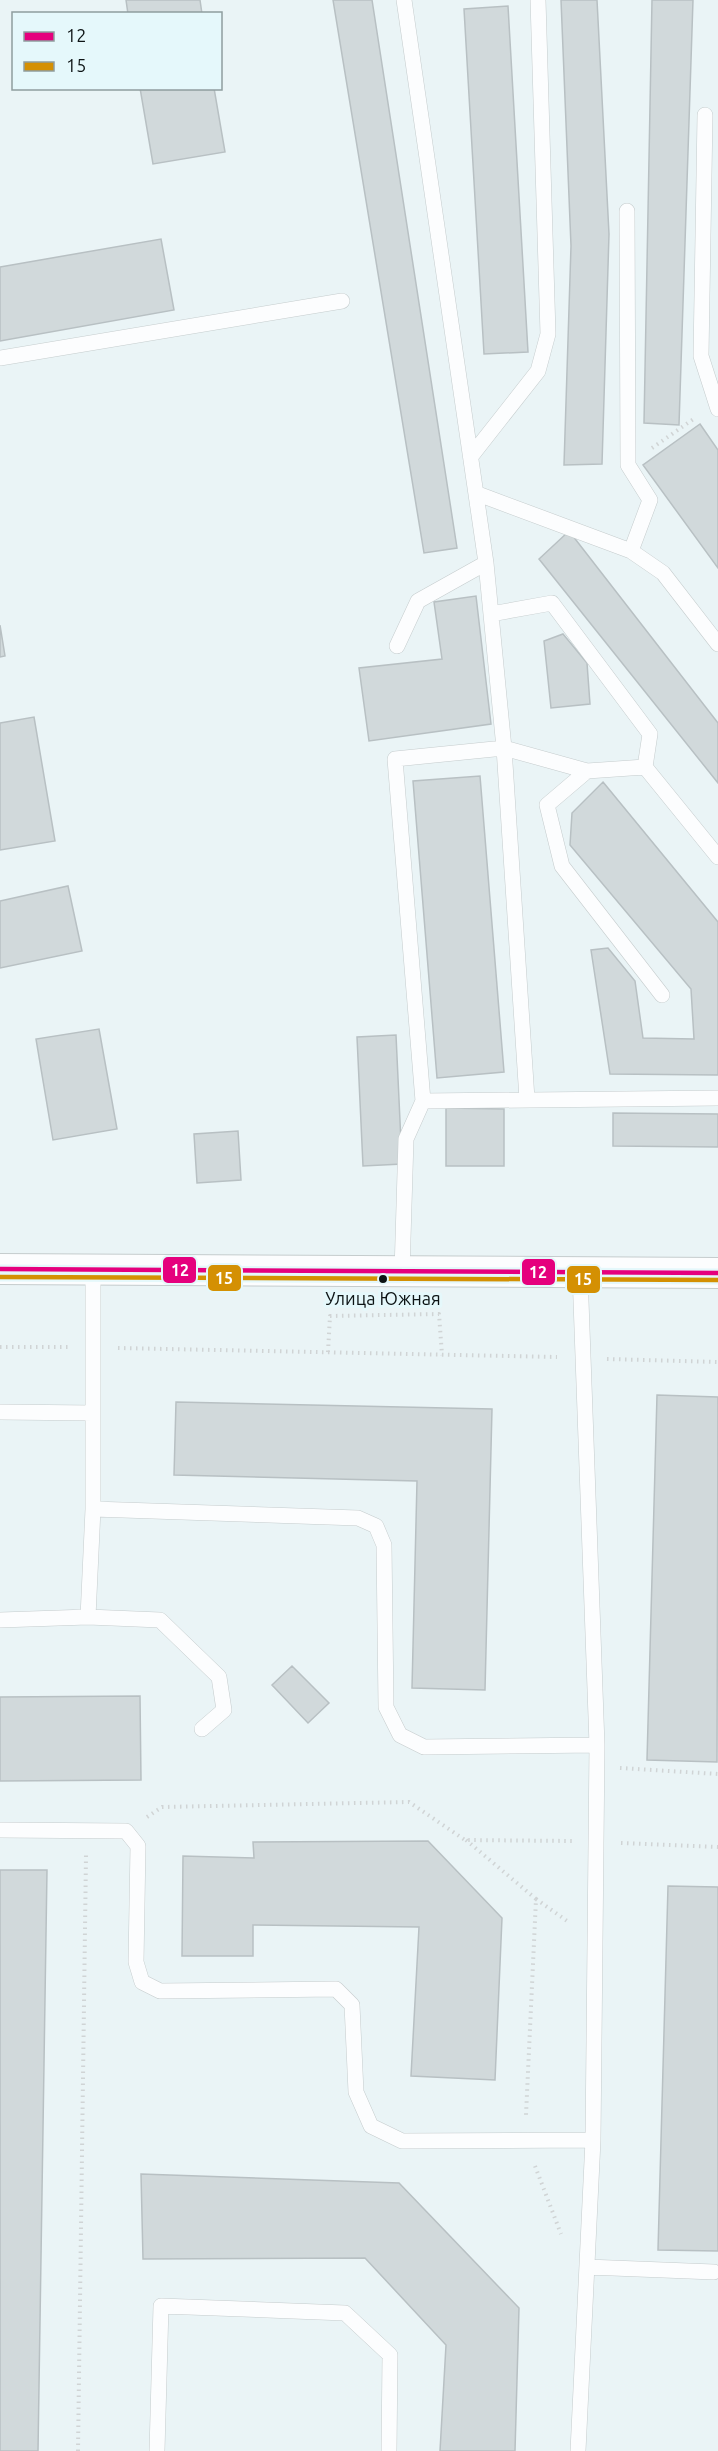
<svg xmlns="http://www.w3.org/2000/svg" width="718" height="2451" font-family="Ubuntu,sans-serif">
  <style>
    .building { fill: #d1d9db; stroke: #b8c0c3; stroke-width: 1.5 }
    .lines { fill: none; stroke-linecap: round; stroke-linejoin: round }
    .lane-casing { stroke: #c5cccd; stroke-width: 16 }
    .street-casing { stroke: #c5cccd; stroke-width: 32 }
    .path { stroke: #d0d4d5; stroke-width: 4; stroke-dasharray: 1.5 4.5; stroke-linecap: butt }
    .lane { stroke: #fcfdfe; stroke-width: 15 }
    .street { stroke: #fcfdfe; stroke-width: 30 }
    .bus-1-casing { stroke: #e5f8fb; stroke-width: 9 }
    .bus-2-casing { stroke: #e5f8fb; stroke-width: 9 }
    .bus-1 { stroke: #e5007d; stroke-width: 4.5 }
    .bus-2 { stroke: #d49003; stroke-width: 4.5 }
    .bus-dot { fill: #0d1415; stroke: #e5f8fb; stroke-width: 2 }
    .labels { text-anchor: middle; stroke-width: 6; stroke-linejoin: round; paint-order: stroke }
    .bus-label { font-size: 18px; fill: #0d1415; stroke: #e5f8fb }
    .line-badge { stroke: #e5f8fb; stroke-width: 2 }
    .badge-label { font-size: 16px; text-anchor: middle; font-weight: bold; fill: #fff }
  </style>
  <rect width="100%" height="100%" fill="#eaf4f6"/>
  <path class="building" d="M126,0H200L202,14H128Z
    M333,0H372L457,548L424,553Z
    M561,0H597L609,234L602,464L564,465L571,246Z
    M652,0H693L679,425L644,423Z
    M508,6L528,352L484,354L464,9Z
    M140,88H214L225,152L153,164Z
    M161,239L174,310L0,341V267Z
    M700,424L718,450V568L643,465Z
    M569,531L718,723V783L539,559Z
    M476,596L491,724L369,741L359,668L442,659L434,602Z
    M0,625L5,656L0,657Z
    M563,634L587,663L590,704L551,708L544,641Z
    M34,717L55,841L0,850V723Z
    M480,776L504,1072L437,1078L413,781Z
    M603,782L718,922V1075L610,1074L591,950L608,948L635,981L643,1038L694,1039L691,989L570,845L572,813Z
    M68,886L82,951L0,968V901Z
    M99,1029L117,1129L53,1140L36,1039Z
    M396,1035L402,1164L363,1166L357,1037Z
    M446,1108L504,1109V1166H446Z
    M613,1113L718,1114V1147L613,1146Z
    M238,1131L241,1180L197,1183L194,1134Z
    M657,1395L718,1397L717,1762L647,1760Z
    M176,1402L492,1409L485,1690L412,1688L417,1481L174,1475Z
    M292,1666L329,1703L308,1723L272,1685Z
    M140,1696L141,1780L0,1781V1697Z
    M428,1841L502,1918L495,2080L411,2076L419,1927L253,1925V1956H182L183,1856L254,1858L253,1842Z
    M0,1870H47L38,2451H0Z
    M668,1886L718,1887V2251L658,2250Z
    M141,2174L399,2183L519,2308L515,2451H440L446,2345L365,2258L143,2259Z"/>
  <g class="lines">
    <defs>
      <path id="lane" d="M404,0L486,563L504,748L527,1099
        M705,115L701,356L718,409
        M627,211L628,465L650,500L631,551
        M0,358L342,301
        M472,455L538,371L548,334L538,0
        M478,494L631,551L663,573L718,644
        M491,614L552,603L650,734L645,767
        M397,646L418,601L486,563
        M662,995L562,866L547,805L587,771L645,767L718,857
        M423,1101L395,759L504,748L587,771
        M402,1272L406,1139L423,1101L718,1098
        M0,1412L93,1413
        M93,1509L358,1518L376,1526L384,1545L386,1707L400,1735L424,1747L597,1745
        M88,1617L160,1620L219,1677L224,1710L202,1729
        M0,1620L88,1617L93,1509V1270
        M0,1830L126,1831L138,1846L136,1962L142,1982L160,1991L336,1989L352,2005L356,2092L371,2126L402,2141L593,2140
        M587,2267L714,2272
        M157,2451L161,2306L345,2313L390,2355L389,2451
        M578,2451L593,2140L597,1745L580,1273"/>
      <path id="street" d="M0,1269L718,1273"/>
    </defs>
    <use href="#lane" class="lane-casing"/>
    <use href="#street" class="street-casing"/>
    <path class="path" d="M652,448L695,418
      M0,1347H68
      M118,1348L557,1357
      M328,1352L330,1316L439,1314L442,1355
      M607,1359L718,1362
      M620,1768L718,1774
      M147,1817L162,1807L409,1802L465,1840L572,1841
      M466,1840L536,1899L526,2115
      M621,1843L718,1847
      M536,1899L570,1923
      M535,2166L561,2234
      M78,2451L86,1855"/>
    <use href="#lane" class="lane"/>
    <use href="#street" class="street"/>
    <defs>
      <path id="bus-1" d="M0,1269L718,1273"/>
      <path id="bus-2" d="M0,1277L718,1280"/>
    </defs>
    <use href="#bus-1" class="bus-1-casing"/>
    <use href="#bus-2" class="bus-2-casing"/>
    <use href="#bus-1" class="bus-1"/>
    <use href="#bus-2" class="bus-2"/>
  </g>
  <circle class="bus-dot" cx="383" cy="1279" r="5"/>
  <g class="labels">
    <g class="bus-label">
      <text x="383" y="1305">Улица Южная</text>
    </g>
  </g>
  <g class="line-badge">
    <rect x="162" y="1256" width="35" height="28" rx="6" fill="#e5007d"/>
    <rect x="521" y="1258" width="35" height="28" rx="6" fill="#e5007d"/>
    <rect x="207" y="1264" width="35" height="28" rx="6" fill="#d49003"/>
    <rect x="566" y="1265" width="35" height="29" rx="6" fill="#d49003"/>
  </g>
  <g class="badge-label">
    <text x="180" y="1276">12</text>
    <text x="538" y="1278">12</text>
    <text x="224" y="1284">15</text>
    <text x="583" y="1285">15</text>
  </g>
  <rect x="12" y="12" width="210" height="78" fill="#e5f8fb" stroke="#8f9d9f" stroke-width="1.5"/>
  <rect x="24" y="32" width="30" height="9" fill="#e5007d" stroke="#8f9d9f" stroke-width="1.5"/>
  <text x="66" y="42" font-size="18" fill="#0d1415">12</text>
  <rect x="24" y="62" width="30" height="9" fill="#d49003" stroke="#8f9d9f" stroke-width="1.5"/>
  <text x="66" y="72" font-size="18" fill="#0d1415">15</text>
</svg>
